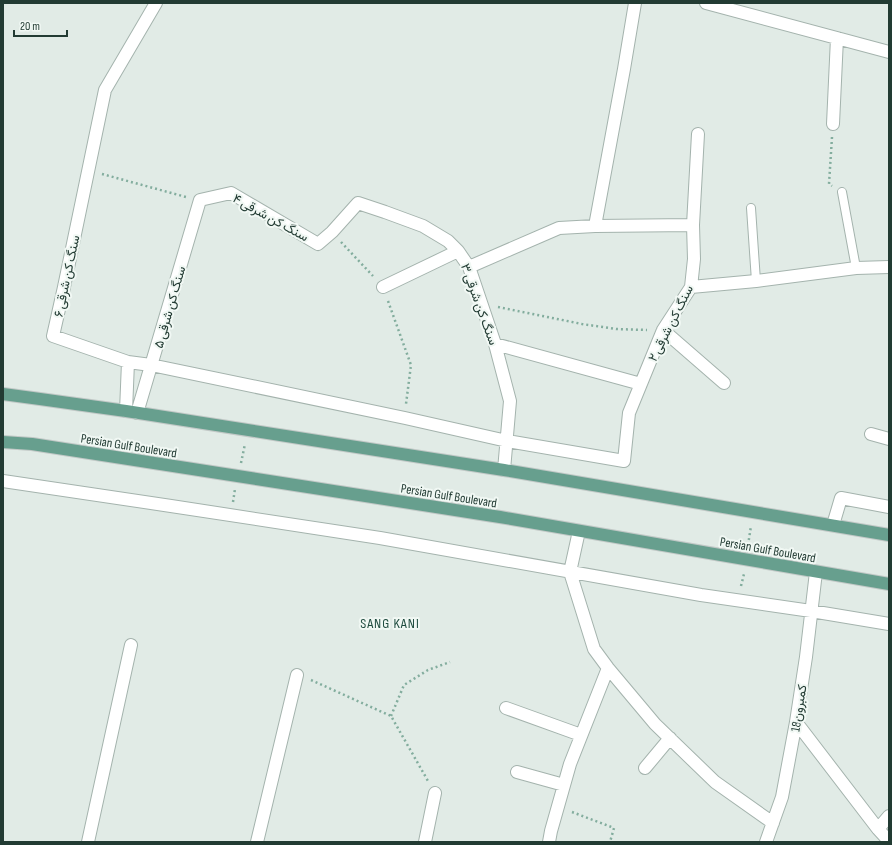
<svg xmlns="http://www.w3.org/2000/svg" width="892" height="845" font-family="'Sofia Sans Condensed',Vazirmatn,sans-serif">
  <style>
    .lines { fill: none; stroke-linecap: round; stroke-linejoin: round }
    .service-casing { stroke: #a4b3ad; stroke-width: 10 }
    .minor-casing { stroke: #a4b3ad; stroke-width: 14 }
    .primary-casing { stroke: #c1c8c6; stroke-width: 14 }
    .path { stroke: #83ad9e; stroke-width: 2.5; stroke-dasharray: 2 3; stroke-linecap: butt }
    .service { stroke: #fff; stroke-width: 8 }
    .minor { stroke: #fff; stroke-width: 12 }
    .primary { stroke: #679f8e; stroke-width: 12 }
    .labels { text-anchor: middle; stroke-width: 4; stroke-linejoin: round; paint-order: stroke }
    .street-label { font-size: 13px; fill: #223b33; stroke: #f1f8f4 }
    .neighbourhood-label { font-size: 14px; letter-spacing: 1px; fill: #1f4c3f; stroke: #f1f8f4 }
  </style>
  <rect width="100%" height="100%" fill="#e1ebe6"/>
  <g class="lines">
    <defs>
      <path id="service" d="M842,192L856,268
        M751,208L756,281"/>
      <path id="minor" d="M706,3L889,52
        M833,124L837,38
        M595,226L624,69L635,3
        M469,267L559,228L595,226L693,225
        M383,287L458,251
        M691,287L756,281L856,268L889,267
        M663,330L724,383
        M495,344L641,384
        M128,362L151,365L405,418L507,441L624,461L629,413L663,330L691,287L694,259L693,225L698,134
        M126,411L128,362L53,336L64,287L105,90L156,3
        M137,413L200,200L231,193L318,244L332,232L358,203L385,212L423,226L448,241L458,251L469,267L495,344L510,401L504,470
        M871,434L889,439
        M3,481L171,506L380,538L701,595L811,611L889,624
        M833,525L841,498L889,507
        M579,531L570,572L594,649L608,668L655,724L715,782L773,823
        M506,708L581,735
        M796,722L878,829L889,841
        M645,768L670,738
        M517,772L564,785
        M878,829L889,816
        M88,842L131,645
        M257,842L297,675
        M425,842L435,793
        M549,842L551,831L570,764L608,668
        M766,842L782,797L796,722L806,657L816,572"/>
      <path id="primary" d="M3,394L40,399L126,411L504,470L889,535
        M3,442L32,444L500,517L889,584"/>
    </defs>
    <use href="#service" class="service-casing"/>
    <use href="#minor" class="minor-casing"/>
    <use href="#primary" class="primary-casing"/>
    <path class="path" d="M832,137L829,184L832,186
      M102,174L186,197
      M341,242L373,276
      M388,301L411,365L406,404
      M498,307L582,324L616,329L647,330
      M241,463L245,444
      M233,502L235,489
      M748,545L751,526
      M741,586L744,574
      M311,680L391,716L428,781
      M391,716L404,685L428,670L450,662
      M572,812L614,828L610,842"/>
    <use href="#service" class="service"/>
    <use href="#minor" class="minor"/>
    <use href="#primary" class="primary"/>
  </g>
  <g class="labels">
    <g class="street-label">
      <text transform="translate(271 217) rotate(29)" y="5">سنگ کن شرقی ۴</text>
      <text transform="translate(66 276) rotate(-78)" y="5">سنگ کن شرقی ۶</text>
      <text transform="translate(480 304) rotate(70)" y="5">سنگ کن شرقی ۳</text>
      <text transform="translate(169 307) rotate(-74)" y="5">سنگ کن شرقی ۵</text>
      <text transform="translate(670 323) rotate(-63)" y="5">سنگ کن شرقی ۲</text>
      <text transform="translate(129 445) rotate(9)" y="5">Persian Gulf Boulevard</text>
      <text transform="translate(449 495) rotate(9)" y="5">Persian Gulf Boulevard</text>
      <text transform="translate(768 549) rotate(10)" y="5">Persian Gulf Boulevard</text>
      <text transform="translate(798 708) rotate(-81)" y="5">کمبرون18</text>
    </g>
    <g class="neighbourhood-label">
      <text x="390" y="628">SANG KANI</text>
    </g>
  </g>
  <rect width="892" height="845" fill="none" stroke="#223b33" stroke-width="8"/>
  <path d="M14 30v6h53v-6" fill="none" stroke="#223b33" stroke-width="2"/>
  <text x="20" y="30" font-size="12" fill="#223b33" stroke="#f1f8f4" stroke-width="3" paint-order="stroke">20 m</text>
</svg>
